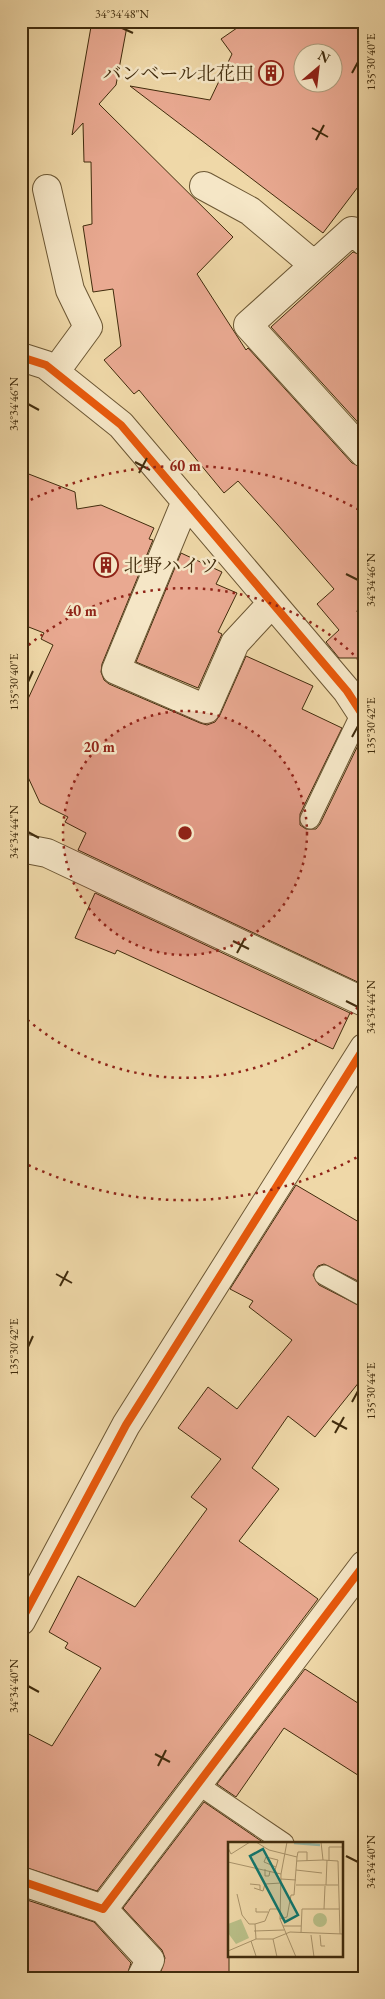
<svg xmlns="http://www.w3.org/2000/svg" width="385" height="1999" font-family="'EB Garamond','Noto Serif JP',serif">
  <style>
    .building { fill: #e9a991; stroke: #412c0d; fill-rule: evenodd }
    .lines { fill: none; stroke-linecap: round; stroke-linejoin: round }
    .service-casing { stroke: #6c5734; stroke-width: 21 }
    .minor-casing { stroke: #6c5734; stroke-width: 30 }
    .service { stroke: #f5e6c6; stroke-width: 19 }
    .minor { stroke: #f5e6c6; stroke-width: 28 }
    .cycleway-casing { stroke: #f5e6c6; stroke-width: 11 }
    .cycleway { stroke: #e8590c; stroke-width: 8 }
    .ticks { fill: none; stroke: #412c0d; stroke-width: 2 }
    .ring { fill: none; stroke: #8f2418; stroke-width: 2.5; stroke-dasharray: 2.5 5 }
    .labels { text-anchor: middle; stroke-width: 5; stroke-linejoin: round; paint-order: stroke }
    .poi-label { font-size: 19px; fill: #412c0d; stroke: #f5e6c6; text-anchor: end }
    .inset-river { fill: none; stroke: #9abaa8; stroke-width: 2.5 }
    .inset-road { fill: none; stroke: #a9936a; stroke-width: 1 }
    .view { fill: #0f766e; fill-opacity: 0.15; stroke: #0f766e; stroke-width: 2.5 }
    .inset-edge { fill: none; stroke: #412c0d; stroke-width: 2.5 }
    .centre { fill: #8f2418; stroke: #f5e6c6; stroke-width: 2.5 }
    .ring-label { font-size: 15px; text-anchor: middle; font-weight: bold; fill: #8f2418; stroke: #f5e6c6; stroke-width: 5; stroke-linejoin: round; paint-order: stroke }
    .neatline { fill: none; stroke: #412c0d; stroke-width: 2 }
    .ticks-label { font-size: 12px; text-anchor: middle; fill: #412c0d }
  </style>
  <rect width="100%" height="100%" fill="#efd8a8"/>
  <filter id="stains"><feTurbulence type="fractalNoise" baseFrequency=".004" numOctaves="4"/><feColorMatrix values="0 0 0 0 .2 0 0 0 0 .09 0 0 0 0 .02 0 0 0 .5 -.17"/></filter>
  <radialGradient id="worn" r=".72"><stop offset=".6" stop-color="#630" stop-opacity="0"/><stop offset="1" stop-color="#630" stop-opacity=".3"/></radialGradient>
  <path class="building" d="M92,21H128L116,85L99,104L233,237L197,274L246,350L248,348L352,463L364,468V581L357,612L364,606V658H339L326,642L339,630L317,604L334,589L277,524L238,481L224,493L139,390L134,394L104,360L121,346L113,289L93,292L83,226L92,224L91,162H84L83,123L72,135Z
    M247,21H364V179L323,233L130,86L210,100L232,54L221,39ZM302,52H332V82H302Z
    M353,252L364,256V429L271,327Z
    M21,471L75,492L77,509L101,505L154,528L149,539L153,540L102,664L101,672L104,680L109,684L200,723L207,725L215,722L220,715L246,656L313,686L302,709L342,728L300,814V825L306,829H316L320,824L362,737L364,738V985L78,850L86,833L65,822L68,817L40,803L21,762V714L53,645L41,639L44,633L21,624Z
    M181,553L222,572L216,584L237,593L218,632L222,634L198,688L136,662Z
    M95,893L350,1013L333,1049L117,950L115,954L75,938Z
    M296,1185L364,1225V1284L324,1264L318,1266L313,1275L319,1285L364,1308V1376L315,1437L288,1416L252,1468L279,1489L239,1541L318,1599L97,1891L21,1866V1730L52,1746L101,1668L65,1648L68,1643L49,1632L78,1576L135,1607L207,1509L191,1497L221,1459L178,1428L208,1387L237,1409L292,1340L249,1307L253,1301L230,1289Z
    M305,1669L364,1707V1779L284,1728L236,1797L217,1784Z
    M204,1802L264,1843H229V1978H159L165,1958L162,1950L123,1908Z
    M21,1898L94,1922L131,1963L126,1978H21Z"/>
  <g class="lines">
    <defs>
      <path id="service" d="M310,819L361,713
        M324,1275L364,1297
        M197,1784L284,1843"/>
      <path id="minor" d="M204,186L250,211L314,265
        M47,189L70,290L88,327L55,372
        M364,241L352,231L248,325L364,453
        M21,357L46,365L121,425L347,691L364,717
        M186,501L116,670L206,709L235,643L272,603
        M21,848L47,853L364,1002
        M21,1621L126,1425L364,1048
        M21,1881L103,1909L364,1565
        M103,1909L150,1960L141,1978"/>
    </defs>
    <use href="#service" class="service-casing"/>
    <use href="#minor" class="minor-casing"/>
    <use href="#service" class="service"/>
    <use href="#minor" class="minor"/>
    <defs>
      <path id="cycleway" d="M21,357L46,365L121,425L347,691L364,717
        M21,1621L126,1425L364,1048
        M21,1881L103,1909L364,1565"/>
    </defs>
    <use href="#cycleway" class="cycleway-casing"/>
    <use href="#cycleway" class="cycleway"/>
  </g>
  <path class="ticks" d="M122,28L133,33M352,73L358,62M312,128L328,137M316,140L324,125M28,404L39,410M135,462L150,470M139,473L147,458M346,574L358,580M28,682L33,671M352,737L358,726M28,832L39,838M233,941L249,949M237,953L245,938M346,1001L358,1007M56,1274L72,1283M60,1286L68,1271M28,1347L33,1336M352,1402L358,1391M332,1421L347,1429M335,1433L344,1417M28,1686L39,1692M155,1754L170,1762M158,1766L166,1750M346,1856L358,1862"/>
  <circle cx="185" cy="833" r="122" fill="#8f2418" fill-opacity=".12"/>
  <g class="ring">
    <circle cx="185" cy="833" r="122"/>
    <path d="M363 1002A245 245 0 0 1 23 1016M23 650A245 245 0 0 1 363 664"/>
    <path d="M363 1154A367 367 0 0 1 24 1163M24 503A367 367 0 0 1 363 512"/>
  </g>
  <defs>
    <symbol id="building-ring" viewBox="-11 -11 22 22"><circle r="9.5" fill="#f5e6c6" stroke="#8f2418" stroke-width="1.5"/><path d="M-4-6H4V6H1V3H-1V6H-4ZM-2.5-4.3h1.7v1.8h-1.7ZM.8-4.3h1.7v1.8H.8ZM-2.5-1h1.7V.8h-1.7ZM.8-1h1.7V.8H.8Z" fill="#8f2418"/></symbol>
  </defs>
  <g fill-rule="evenodd">
    <use href="#building-ring" x="257" y="59" width="28" height="28"/>
    <use href="#building-ring" x="92" y="551" width="28" height="28"/>
  </g>
  <g class="labels">
    <g class="poi-label">
      <text x="254" y="80">バンベール北花田</text>
      <text x="124" y="572" text-anchor="start">北野ハイツ</text>
    </g>
  </g>
  <g transform="translate(228 1842)">
    <rect width="115" height="115" fill="#efd8a8"/>
    <path d="M85 78a7 7 0 1 1 14 0a7 7 0 1 1-14 0ZM13,77L21,96L8,102L0,91V82Z" fill="#b9bf88"/>
    <path class="inset-river" d="M66,1L92,3"/>
    <path class="inset-road" d="M28,0L41,8L69,15L66,53H63L59,75L52,77M59,0L53,32L52,77L68,115M93,0L95,18L110,19L112,92M0,6L3,12L22,0M69,15L70,10H79V19M69,19L95,18M101,19V5H115M0,20L53,32M37,27V34H41L42,29M68,28L94,31M46,31L48,25L50,18L38,15L36,20L48,25M53,37L68,38M22,42L32,43V48M68,43H110M98,43L99,18M26,46L35,49L37,42L53,41M9,52L14,73L21,82H27L28,97M28,66V70H40M96,67L97,44M27,82L37,79L42,67H51M55,84H73M26,89L56,88M73,91L74,67H111M83,93L86,115M92,93L93,104H97M45,97L49,115M23,99L28,114M0,109L28,97H45L62,90L115,92"/>
    <path class="view" d="M35,7L70,73L57,80L22,14Z"/>
    <rect width="115" height="115" class="inset-edge"/>
  </g>
  <circle cx="185" cy="833" r="8" class="centre"/>
  <g class="ring-label">
    <text x="185" y="471">60 m</text>
    <text x="81" y="616">40 m</text>
    <text x="99" y="752">20 m</text>
  </g>
  <rect width="385" height="1999" fill="none" stroke="#efd8a8" stroke-width="55"/>
  <g transform="translate(318 68) rotate(28)"><circle r="24" fill="#f5e6c6" stroke="#ad9c7c"/>
  <path d="M0-4L9 19L0 12L-9 19Z" fill="#8f2418"/>
  <text y="-8" font-size="14" font-weight="bold" text-anchor="middle" fill="#412c0d">N</text>
  </g>
  <rect x="28" y="28" width="330" height="1944" class="neatline"/>
  <g class="ticks-label">
    <text x="122" y="18">34°34'48"N</text>
    <text transform="translate(371 62) rotate(-90)" y="4">135°30'40"E</text>
    <text transform="translate(14 404) rotate(-90)" y="4">34°34'46"N</text>
    <text transform="translate(371 580) rotate(-90)" y="4">34°34'46"N</text>
    <text transform="translate(14 682) rotate(-90)" y="4">135°30'40"E</text>
    <text transform="translate(371 726) rotate(-90)" y="4">135°30'42"E</text>
    <text transform="translate(14 832) rotate(-90)" y="4">34°34'44"N</text>
    <text transform="translate(371 1007) rotate(-90)" y="4">34°34'44"N</text>
    <text transform="translate(14 1347) rotate(-90)" y="4">135°30'42"E</text>
    <text transform="translate(371 1391) rotate(-90)" y="4">135°30'44"E</text>
    <text transform="translate(14 1686) rotate(-90)" y="4">34°34'40"N</text>
    <text transform="translate(371 1862) rotate(-90)" y="4">34°34'40"N</text>
  </g>
  <rect width="100%" height="100%" filter="url(#stains)"/>
  <rect width="100%" height="100%" fill="url(#worn)"/>
</svg>
